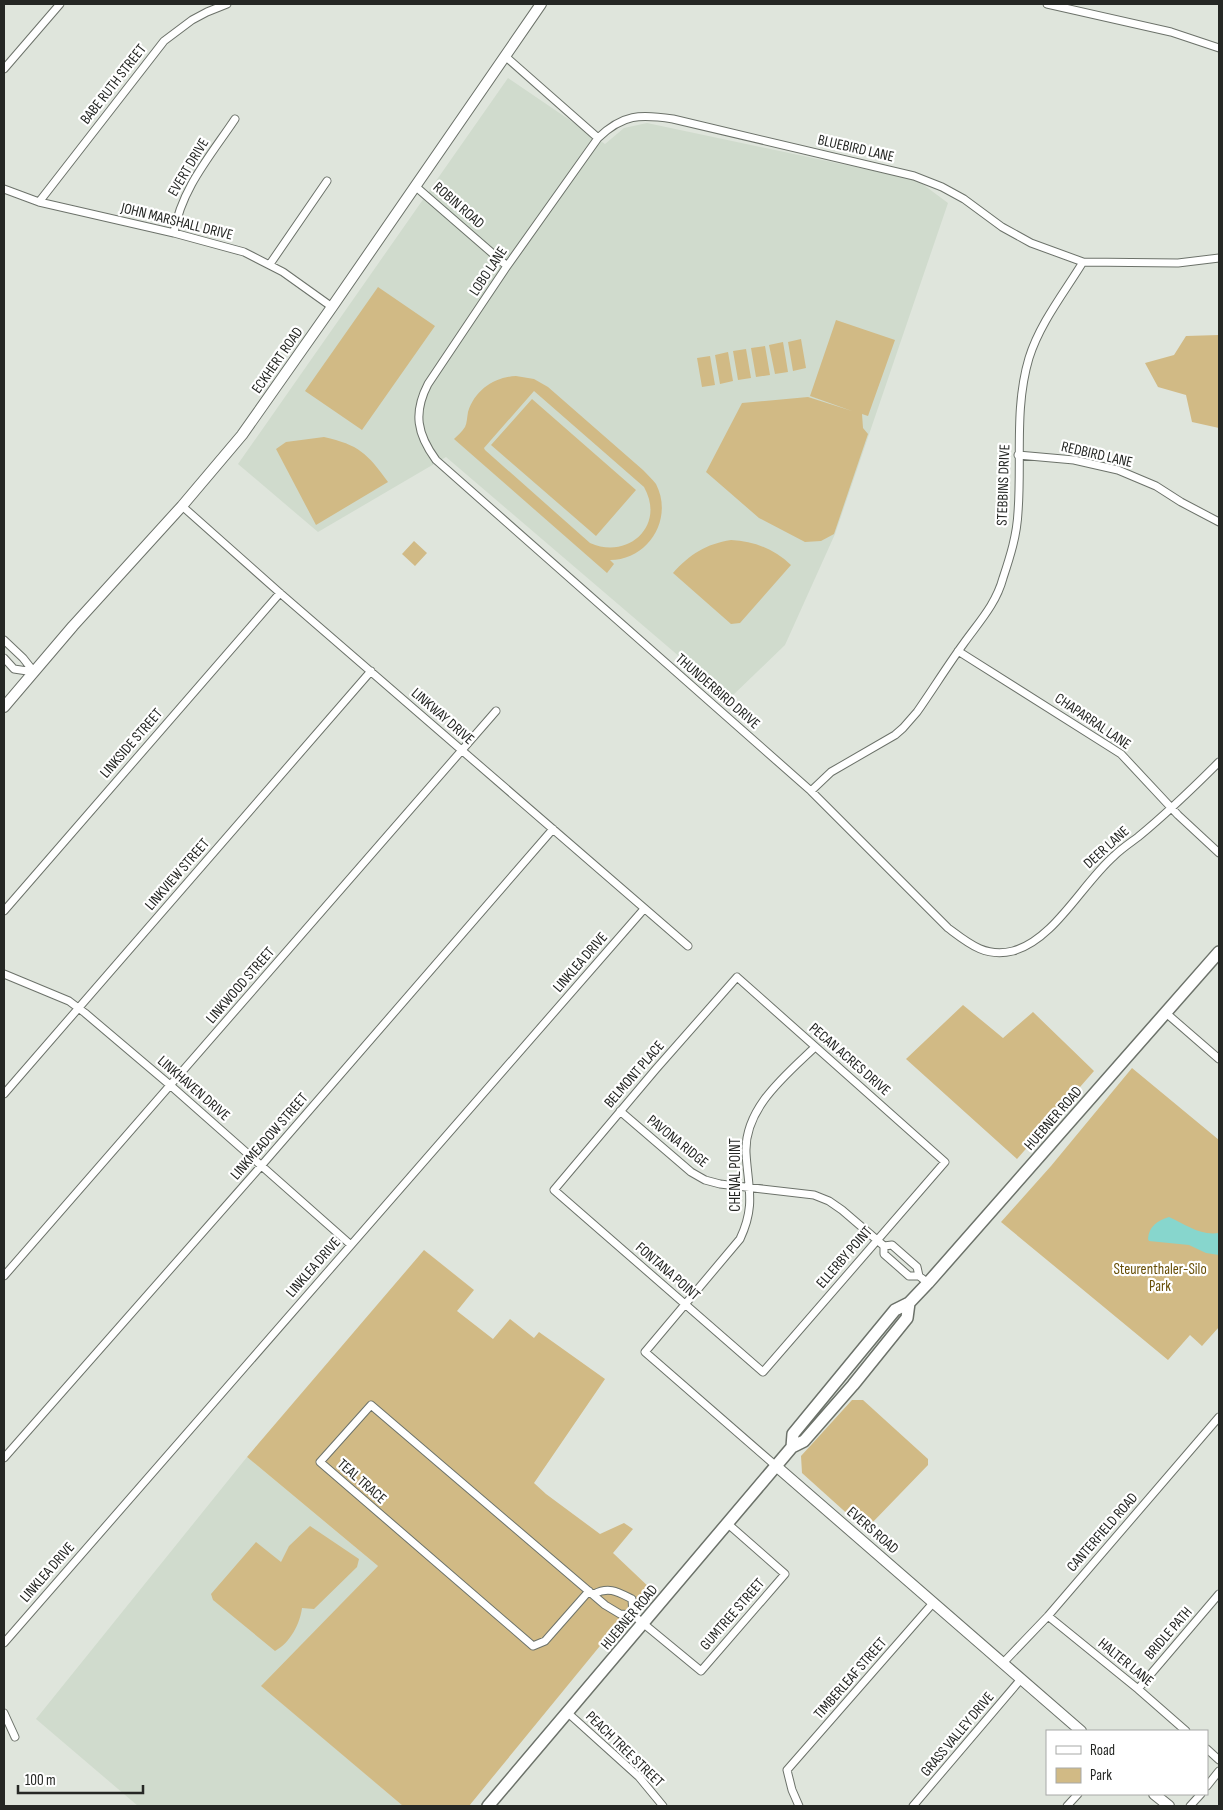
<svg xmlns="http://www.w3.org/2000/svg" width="1223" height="1810" font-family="'Sofia Sans Condensed',sans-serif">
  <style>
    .built { fill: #d0dbcd }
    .green { fill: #d1ba85; fill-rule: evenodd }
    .water { fill: #87d6cd }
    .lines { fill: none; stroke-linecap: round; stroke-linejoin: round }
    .street-casing { stroke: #6c726a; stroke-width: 9 }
    .secondary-casing { stroke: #6c726a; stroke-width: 12 }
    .primary-casing { stroke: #6c726a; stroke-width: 14 }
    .street { stroke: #fff; stroke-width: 7 }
    .secondary { stroke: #fff; stroke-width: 10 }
    .primary { stroke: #fff; stroke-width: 11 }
    .labels { text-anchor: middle; stroke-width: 4.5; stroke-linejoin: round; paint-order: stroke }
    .street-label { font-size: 15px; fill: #252724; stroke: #fff }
    .park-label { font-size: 15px; fill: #674e06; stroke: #fff }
  </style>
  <rect width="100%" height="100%" fill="#dfe5dc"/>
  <path class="built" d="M508,78L605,144L624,128L647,123L917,180L948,203L835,534L785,645L729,699L446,457L318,532L238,464Z
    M247,1457L378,1566L262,1686L403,1806H138L36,1719Z"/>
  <path class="green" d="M378,287L435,326L362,430L305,391Z
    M836,320L895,340L868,416L862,414L863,428L868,434L834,534L821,541L805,542L759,518L706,472L742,403L808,397L852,411L810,396Z
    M1219,335V428L1192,422L1186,395L1158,387L1145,363L1174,355L1186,336Z
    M801,339L806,368L793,371L788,342Z
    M783,342L788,372L775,374L769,345Z
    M765,346L770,375L756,377L751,348Z
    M746,349L751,378L738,380L733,351Z
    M728,352L733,381L720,384L715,355Z
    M710,356L715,385L702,387L697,358Z
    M516,376L534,379L548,387L643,470C647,474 652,479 656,484C674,519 648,560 610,560L614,564L607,573L454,439C457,436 462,432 465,427C467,423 467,417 468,412C475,390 494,377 516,376ZM534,391L644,487C666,526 628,560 590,543L485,450L484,448Z
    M532,399L636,490L596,536L491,445Z
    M324,437C359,445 367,453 388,482L316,525L276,449L286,442Z
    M731,540C754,541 774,549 791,565L740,623L731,624L673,573C690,554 706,544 731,540Z
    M414,541L427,553L415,566L402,554Z
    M963,1005L1003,1038L1033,1012L1094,1071L1017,1159L906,1059Z
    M1132,1068L1219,1140V1327L1202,1346L1190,1335L1168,1360L1001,1222L1051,1166Z
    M424,1250L474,1290L457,1311L493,1339L510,1319L534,1338L539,1332L605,1379L534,1483L546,1494L600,1534L624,1523L633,1529L613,1553L652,1590L622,1619L469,1806H403L261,1686L378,1566L247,1457Z
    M852,1400H863L928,1459V1465L870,1525L862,1527L802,1473L801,1456Z
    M310,1526L359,1559L357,1567L314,1609L302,1608C300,1624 290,1643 275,1651L213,1600L211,1594L256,1542L281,1562L289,1546Z"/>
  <path class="water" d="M1169,1217C1185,1224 1200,1236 1219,1233V1255L1206,1253L1189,1245L1149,1241L1148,1239C1149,1226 1157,1221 1169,1217Z"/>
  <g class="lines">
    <defs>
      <path id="street" d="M1047,4L1171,32L1219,48
        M505,56L598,138
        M4,69L60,4
        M415,186L507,266
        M4,189L39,202L174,233L244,252L283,272L332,307
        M39,202L164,41L192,20L207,12L227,4
        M174,233C181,189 211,155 235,119
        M1219,258L1178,263L1083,262L1031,243L1002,227L964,199L942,187L914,176L673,119C640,114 623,114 598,138L505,269L428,384C413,413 417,434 436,460L811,791L948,928C968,943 985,958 1013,951C1054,940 1082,884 1114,856C1121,849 1130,843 1138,837C1166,814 1193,788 1219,762
        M270,264L327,181
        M1018,455L1074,460L1118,470L1156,486L1181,502L1219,522
        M182,506L280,593L688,946
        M4,640L23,658L34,672
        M958,651L1121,754L1178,815L1219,853
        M4,658L14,669L34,672
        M811,791L831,772L895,735L903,728L917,712C933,689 948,665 964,643C979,622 996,604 1003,578C1010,557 1017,535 1018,512C1022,461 1014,408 1029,358C1040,323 1064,293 1083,262
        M4,911L280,593
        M4,974L69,1001L85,1013L170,1085L351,1245
        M737,977L945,1162L763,1372L554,1190L656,1069Z
        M1166,1013L1219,1059
        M4,1094L371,671
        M620,1111L691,1172L705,1180L720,1184L814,1195L829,1201L842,1210L884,1246
        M884,1246L892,1245L917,1267L919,1276L928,1283
        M884,1246V1254L909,1276H919
        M4,1276L496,711
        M4,1458L261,1166L553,829
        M776,1466L645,1352L740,1239C756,1205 748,1188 746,1153C744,1108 786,1075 815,1047
        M589,1591L545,1641L533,1646L320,1462L371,1405L605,1605L620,1614L633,1615L701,1671L785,1574L727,1523
        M594,1594C609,1586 618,1592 632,1599L633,1615
        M1048,1616L1138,1689L1186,1731
        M4,1643L644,909
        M1003,1663L1048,1616L1219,1417
        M1138,1689L1219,1594
        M4,1713L15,1737
        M568,1713L639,1777L663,1806
        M1207,1749L1219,1760
        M1207,1786L1219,1771
        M799,1806L792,1790L787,1770L933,1603
        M913,1806L1021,1679
        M1067,1806L1078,1794
        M1190,1806L1201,1794"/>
      <path id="secondary" d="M4,707L73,626L182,506L242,435L332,307L541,4
        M776,1466L1081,1731
        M1154,1794L1169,1806"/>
      <path id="primary" d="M792,1447L793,1434L895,1310L909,1303L928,1283L1219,952
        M488,1806L792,1447L804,1441L853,1385L907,1318L909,1303"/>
    </defs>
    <use href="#street" class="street-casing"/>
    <use href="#secondary" class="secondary-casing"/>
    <use href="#primary" class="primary-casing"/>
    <use href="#street" class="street"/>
    <use href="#secondary" class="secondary"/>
    <use href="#primary" class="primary"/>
  </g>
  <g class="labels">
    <g class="street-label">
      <text transform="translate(113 84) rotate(-52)" y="5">BABE RUTH STREET</text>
      <text transform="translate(856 148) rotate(13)" y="5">BLUEBIRD LANE</text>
      <text transform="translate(188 167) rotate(-59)" y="5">EVERT DRIVE</text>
      <text transform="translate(459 205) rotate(41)" y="5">ROBIN ROAD</text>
      <text transform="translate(177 221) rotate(14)" y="5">JOHN MARSHALL DRIVE</text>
      <text transform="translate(488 271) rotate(-56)" y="5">LOBO LANE</text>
      <text transform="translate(277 360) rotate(-55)" y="5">ECKHERT ROAD</text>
      <text transform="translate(1097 454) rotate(13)" y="5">REDBIRD LANE</text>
      <text transform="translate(1003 485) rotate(-88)" y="5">STEBBINS DRIVE</text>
      <text transform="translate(718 691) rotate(41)" y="5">THUNDERBIRD DRIVE</text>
      <text transform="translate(443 716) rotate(41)" y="5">LINKWAY DRIVE</text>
      <text transform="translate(1093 721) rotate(34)" y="5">CHAPARRAL LANE</text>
      <text transform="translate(131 743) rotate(-49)" y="5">LINKSIDE STREET</text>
      <text transform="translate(1106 847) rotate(-42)" y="5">DEER LANE</text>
      <text transform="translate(177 874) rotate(-49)" y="5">LINKVIEW STREET</text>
      <text transform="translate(580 962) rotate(-49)" y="5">LINKLEA DRIVE</text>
      <text transform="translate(240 985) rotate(-49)" y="5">LINKWOOD STREET</text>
      <text transform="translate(850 1059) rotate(41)" y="5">PECAN ACRES DRIVE</text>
      <text transform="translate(634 1074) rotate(-49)" y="5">BELMONT PLACE</text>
      <text transform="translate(194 1088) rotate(41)" y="5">LINKHAVEN DRIVE</text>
      <text transform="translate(1053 1118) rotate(-49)" y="5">HUEBNER ROAD</text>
      <text transform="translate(269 1136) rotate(-49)" y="5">LINKMEADOW STREET</text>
      <text transform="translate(678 1141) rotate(39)" y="5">PAVONA RIDGE</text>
      <text transform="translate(735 1175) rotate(-90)" y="5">CHENAL POINT</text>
      <text transform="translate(844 1257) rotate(-49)" y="5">ELLERBY POINT</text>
      <text transform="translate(313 1267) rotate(-49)" y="5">LINKLEA DRIVE</text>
      <text transform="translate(668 1271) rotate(41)" y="5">FONTANA POINT</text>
      <text transform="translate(362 1481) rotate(41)" y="5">TEAL TRACE</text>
      <text transform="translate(873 1530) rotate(41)" y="5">EVERS ROAD</text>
      <text transform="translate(1102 1532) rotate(-49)" y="5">CANTERFIELD ROAD</text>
      <text transform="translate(47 1572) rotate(-49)" y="5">LINKLEA DRIVE</text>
      <text transform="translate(732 1614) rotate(-49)" y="5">GUMTREE STREET</text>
      <text transform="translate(629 1617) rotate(-50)" y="5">HUEBNER ROAD</text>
      <text transform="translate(1168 1633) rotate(-49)" y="5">BRIDLE PATH</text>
      <text transform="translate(1126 1662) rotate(39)" y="5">HALTER LANE</text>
      <text transform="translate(850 1678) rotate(-49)" y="5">TIMBERLEAF STREET</text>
      <text transform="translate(957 1734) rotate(-50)" y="5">GRASS VALLEY DRIVE</text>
      <text transform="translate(625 1749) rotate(44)" y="5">PEACH TREE STREET</text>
    </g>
    <g class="park-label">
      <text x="1160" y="1274">Steurenthaler-Silo<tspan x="1160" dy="17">Park</tspan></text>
    </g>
  </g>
  <rect width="1223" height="1810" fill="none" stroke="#252724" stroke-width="10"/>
  <rect x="1046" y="1730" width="162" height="65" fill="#ffffff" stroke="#a8a9a7"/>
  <rect x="1056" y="1746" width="25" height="8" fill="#ffffff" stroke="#a8a9a7"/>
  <text x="1090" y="1755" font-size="15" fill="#252724">Road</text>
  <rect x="1056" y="1768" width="25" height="15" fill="#d1ba85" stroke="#a8a9a7"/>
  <text x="1090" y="1780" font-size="15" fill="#252724">Park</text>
  <path d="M18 1785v8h125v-8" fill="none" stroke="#252724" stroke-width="2.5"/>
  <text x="25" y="1785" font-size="15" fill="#252724" stroke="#ffffff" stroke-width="4" paint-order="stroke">100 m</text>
</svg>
